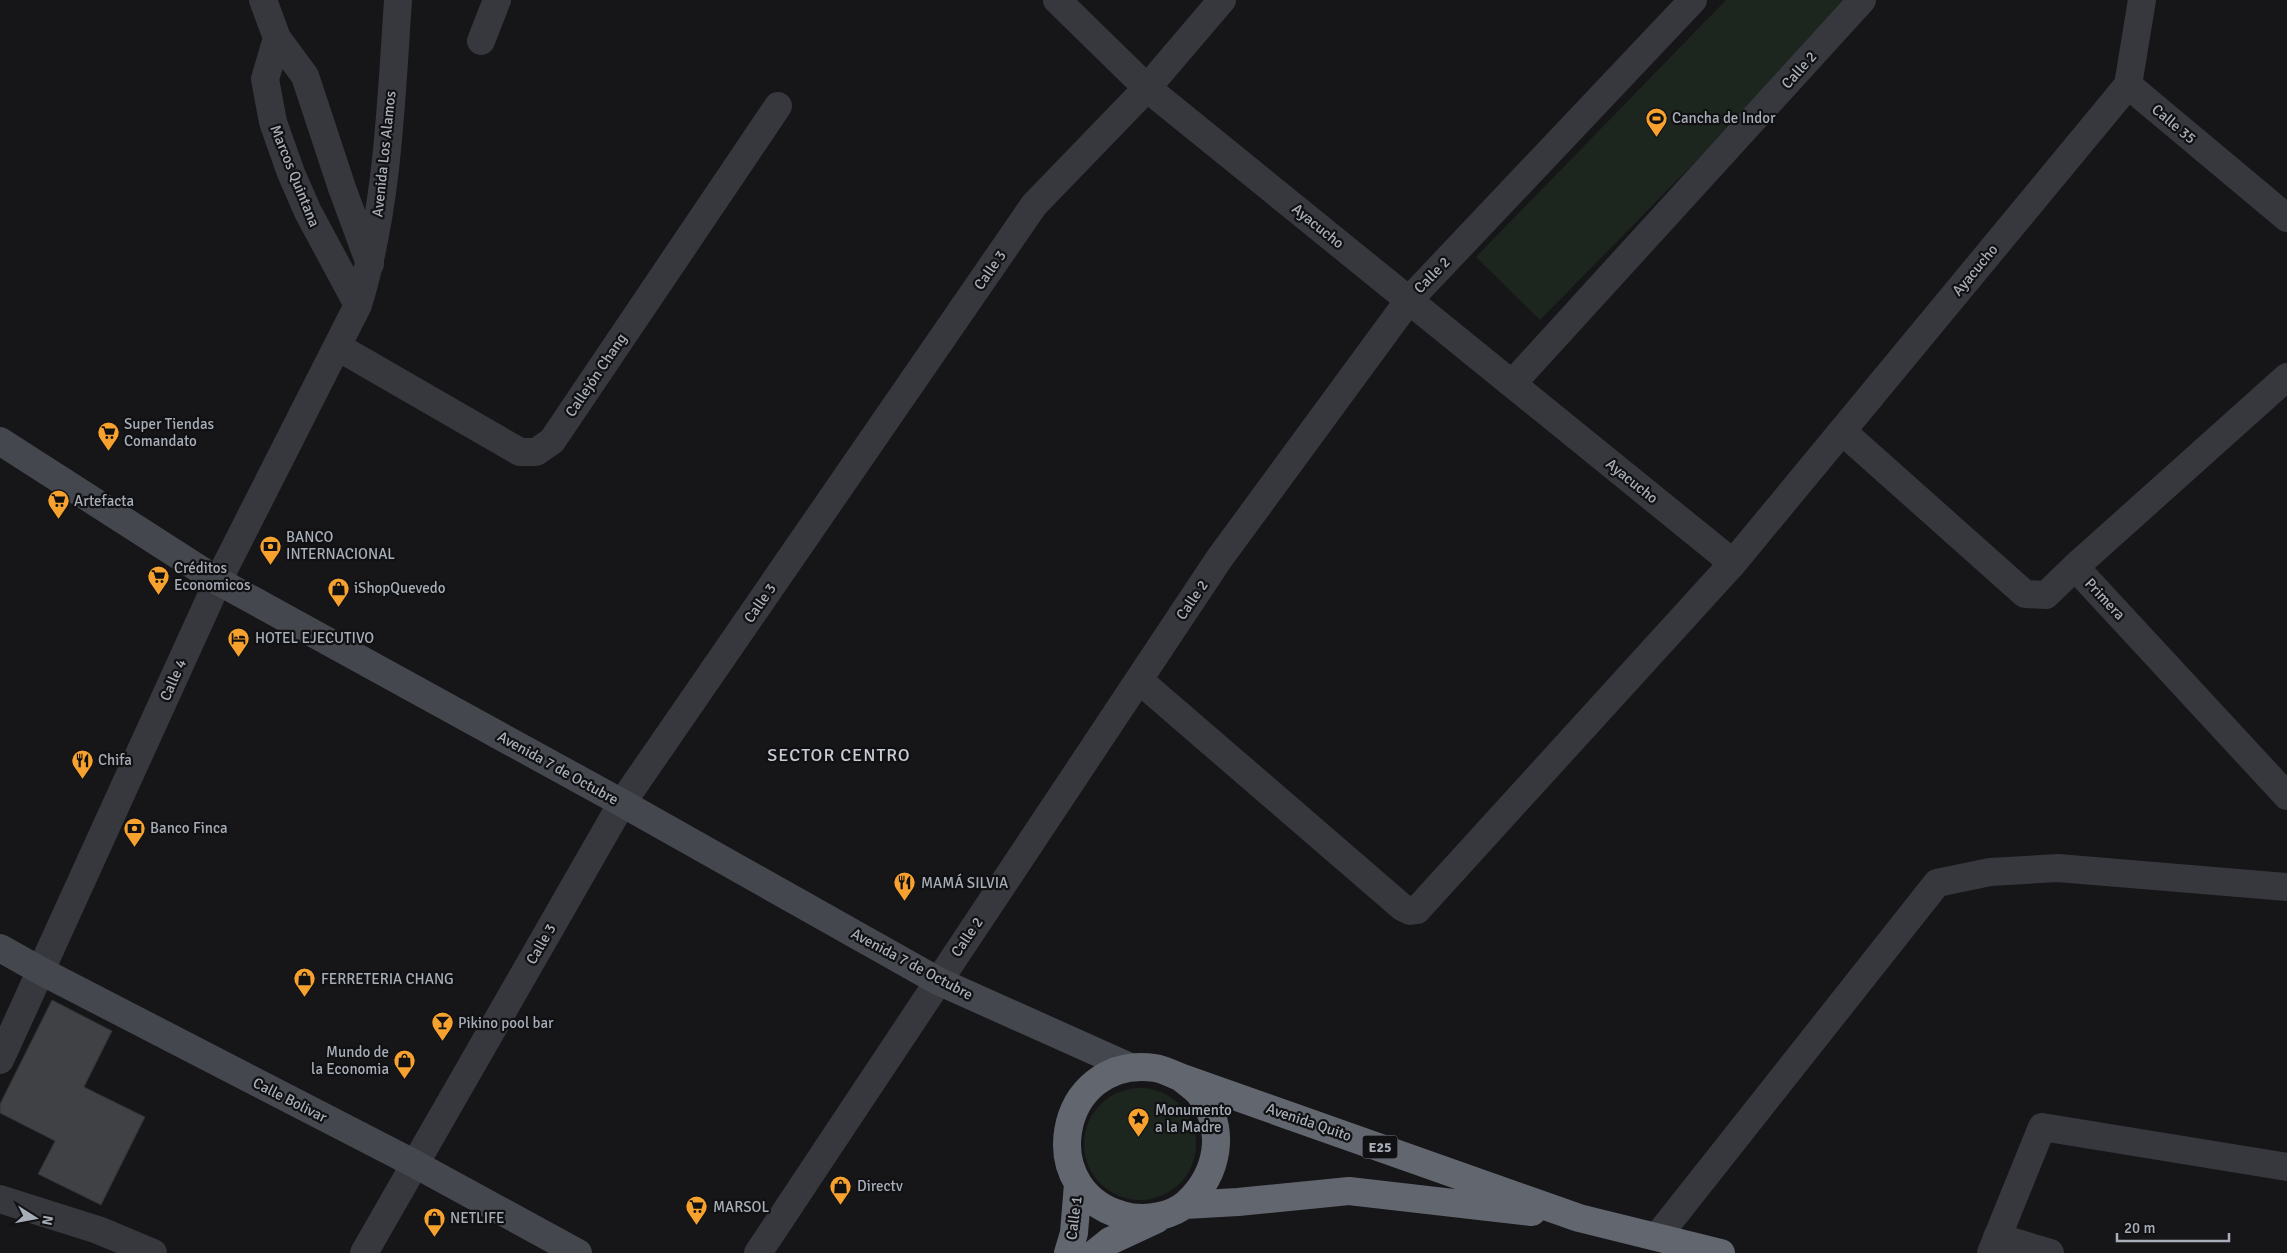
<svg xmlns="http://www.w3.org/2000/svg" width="2287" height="1253" font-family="Signika,sans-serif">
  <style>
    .green { fill: #1d261e }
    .building { fill: #404145; stroke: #2f3034 }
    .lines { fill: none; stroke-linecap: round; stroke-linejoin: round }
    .street { stroke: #36383d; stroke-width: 28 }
    .secondary { stroke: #44474d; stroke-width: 28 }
    .highway { stroke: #62666e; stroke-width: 28 }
    .labels { text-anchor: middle; stroke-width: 4.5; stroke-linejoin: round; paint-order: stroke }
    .shield { fill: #111113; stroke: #7a7f86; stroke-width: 1 }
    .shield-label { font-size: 14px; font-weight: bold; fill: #a7aeb8 }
    .street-label { font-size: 15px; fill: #a7aeb8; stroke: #111113 }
    .poi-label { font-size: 15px; fill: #a7aeb8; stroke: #111113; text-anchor: start }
    .quarter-label { font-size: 18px; letter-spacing: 1px; fill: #c8ccd4; stroke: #111113 }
  </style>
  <rect width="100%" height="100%" fill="#161618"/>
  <path class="green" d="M1726,0H1844L1747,109L1540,320L1476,257Z
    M1084 1144a56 56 0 1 1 112 0a56 56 0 1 1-112 0Z"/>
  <path class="building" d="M52,1000L112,1031L84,1087L145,1117L101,1205L38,1174L55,1141L0,1113V1104Z"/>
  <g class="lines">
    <path class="street" d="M263,0L277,38L305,76L342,188L370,264
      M1057,0L1147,88L1733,563L2128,85
      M2142,0L2128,85L2287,218
      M277,38L265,79L273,122L291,173L308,212L358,305
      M481,41L497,0
      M338,347L520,452H536L552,441L778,106
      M2287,377L2075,567L2287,796
      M1512,384L1862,0
      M1842,431L2025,594L2046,595L2075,567
      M1139,680L1402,907L1410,911L1417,910L1733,563
      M0,1060L218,581L358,305C388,207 391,102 398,0
      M0,1199L98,1230L153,1253
      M1657,1237L1937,883L1990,872L2058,868L2287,887
      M1997,1237L2050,1253
      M364,1253L622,803L1034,205L1147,88L1222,0
      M758,1253L1219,559L1409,300L1693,0
      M1991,1253L2042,1127L2287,1167"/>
    <path class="secondary" d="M0,441L218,581L622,803L938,981L1130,1067
      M0,948L41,971L415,1164L578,1253"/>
    <path class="highway" d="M1180,1077C1186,1082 1195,1088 1200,1094C1227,1130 1218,1174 1187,1203C1172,1216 1149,1220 1130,1217C1031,1198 1056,1054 1155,1068C1163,1069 1172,1074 1180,1077L1579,1218L1721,1253
      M1185,1205L1238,1202L1349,1191L1532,1212
      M1068,1253L1074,1233L1078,1184
      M1095,1253L1110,1241L1157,1219"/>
  </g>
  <defs>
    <symbol id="stadium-pin" viewBox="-11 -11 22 30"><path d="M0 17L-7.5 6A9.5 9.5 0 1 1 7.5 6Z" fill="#f7a12e" stroke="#111113"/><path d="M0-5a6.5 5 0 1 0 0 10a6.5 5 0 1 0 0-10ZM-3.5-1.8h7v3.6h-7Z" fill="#111"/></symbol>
    <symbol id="supermarket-pin" viewBox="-11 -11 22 30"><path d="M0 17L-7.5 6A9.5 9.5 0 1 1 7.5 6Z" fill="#f7a12e" stroke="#111113"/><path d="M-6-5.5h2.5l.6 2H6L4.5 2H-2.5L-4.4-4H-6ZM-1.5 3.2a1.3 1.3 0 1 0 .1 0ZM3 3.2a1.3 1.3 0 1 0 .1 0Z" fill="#111"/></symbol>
    <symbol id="bank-pin" viewBox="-11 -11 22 30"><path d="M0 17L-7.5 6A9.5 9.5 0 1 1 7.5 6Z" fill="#f7a12e" stroke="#111113"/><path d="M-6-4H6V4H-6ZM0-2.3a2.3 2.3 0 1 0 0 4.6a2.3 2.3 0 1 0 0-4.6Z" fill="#111"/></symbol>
    <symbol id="shop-pin" viewBox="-11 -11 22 30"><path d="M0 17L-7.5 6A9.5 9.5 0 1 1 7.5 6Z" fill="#f7a12e" stroke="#111113"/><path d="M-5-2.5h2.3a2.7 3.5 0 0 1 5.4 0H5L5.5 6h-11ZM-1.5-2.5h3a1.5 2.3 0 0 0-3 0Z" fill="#111"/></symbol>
    <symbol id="hotel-pin" viewBox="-11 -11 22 30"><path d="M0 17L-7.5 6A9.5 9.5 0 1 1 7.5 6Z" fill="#f7a12e" stroke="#111113"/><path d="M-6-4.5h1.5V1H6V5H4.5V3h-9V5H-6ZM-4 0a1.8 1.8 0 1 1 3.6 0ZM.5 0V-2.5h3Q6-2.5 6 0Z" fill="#111"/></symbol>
    <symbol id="restaurant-pin" viewBox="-11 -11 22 30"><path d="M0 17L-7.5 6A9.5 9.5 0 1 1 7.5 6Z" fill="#f7a12e" stroke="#111113"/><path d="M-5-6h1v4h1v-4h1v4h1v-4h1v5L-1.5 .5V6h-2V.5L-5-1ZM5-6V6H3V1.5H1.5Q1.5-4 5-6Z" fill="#111"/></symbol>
    <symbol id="bar-pin" viewBox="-11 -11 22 30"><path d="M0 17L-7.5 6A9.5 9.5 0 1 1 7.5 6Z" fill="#f7a12e" stroke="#111113"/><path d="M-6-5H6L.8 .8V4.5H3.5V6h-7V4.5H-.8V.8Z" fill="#111"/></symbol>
    <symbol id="sight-pin" viewBox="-11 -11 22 30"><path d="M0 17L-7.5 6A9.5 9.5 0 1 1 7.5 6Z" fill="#f7a12e" stroke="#111113"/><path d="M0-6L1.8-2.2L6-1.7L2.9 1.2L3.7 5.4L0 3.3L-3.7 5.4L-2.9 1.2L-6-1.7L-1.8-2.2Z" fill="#111"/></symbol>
  </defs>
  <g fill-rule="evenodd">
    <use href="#stadium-pin" x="1644" y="106" width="25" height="34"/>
    <use href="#supermarket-pin" x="96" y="420" width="25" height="34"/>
    <use href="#supermarket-pin" x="46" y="488" width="25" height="34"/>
    <use href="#bank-pin" x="258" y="534" width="25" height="34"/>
    <use href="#supermarket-pin" x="146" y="564" width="25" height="34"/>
    <use href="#shop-pin" x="326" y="576" width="25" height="34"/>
    <use href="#hotel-pin" x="226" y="626" width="25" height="34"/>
    <use href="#restaurant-pin" x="70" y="748" width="25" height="34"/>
    <use href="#bank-pin" x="122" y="816" width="25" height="34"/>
    <use href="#restaurant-pin" x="892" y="870" width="25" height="34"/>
    <use href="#shop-pin" x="292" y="966" width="25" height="34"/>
    <use href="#bar-pin" x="430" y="1010" width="25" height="34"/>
    <use href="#shop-pin" x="392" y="1048" width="25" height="34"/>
    <use href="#sight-pin" x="1126" y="1106" width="25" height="34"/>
    <use href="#shop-pin" x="828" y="1174" width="25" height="34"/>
    <use href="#supermarket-pin" x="684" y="1194" width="25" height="34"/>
    <use href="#shop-pin" x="422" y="1206" width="25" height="34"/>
  </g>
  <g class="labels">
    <rect class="shield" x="1362.5" y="1135.5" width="35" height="23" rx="4"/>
    <g class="shield-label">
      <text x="1380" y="1152">E25</text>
    </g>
    <g class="street-label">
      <text transform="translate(1799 70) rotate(-48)" y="5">Calle 2</text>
      <text transform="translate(2174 124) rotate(40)" y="5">Calle 35</text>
      <text transform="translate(384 154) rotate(-84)" y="5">Avenida Los Alamos</text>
      <text transform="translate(295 176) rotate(68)" y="5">Marcos Quintana</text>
      <text transform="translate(1318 226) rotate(39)" y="5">Ayacucho</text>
      <text transform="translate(990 270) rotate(-55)" y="5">Calle 3</text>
      <text transform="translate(1975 270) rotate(-50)" y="5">Ayacucho</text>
      <text transform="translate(1432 275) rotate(-46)" y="5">Calle 2</text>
      <text transform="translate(596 375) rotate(-56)" y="5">Callejón Chang</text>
      <text transform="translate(1632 481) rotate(39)" y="5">Ayacucho</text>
      <text transform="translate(2105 599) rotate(47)" y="5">Primera</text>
      <text transform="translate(1192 600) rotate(-56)" y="5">Calle 2</text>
      <text transform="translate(760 603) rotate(-55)" y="5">Calle 3</text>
      <text transform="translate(173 680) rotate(-66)" y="5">Calle 4</text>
      <text transform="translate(558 768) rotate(29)" y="5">Avenida 7 de Octubre</text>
      <text transform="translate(967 937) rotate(-56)" y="5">Calle 2</text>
      <text transform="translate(541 944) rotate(-60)" y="5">Calle 3</text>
      <text transform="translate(912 964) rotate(28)" y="5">Avenida 7 de Octubre</text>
      <text transform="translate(290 1100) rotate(27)" y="5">Calle Bolivar</text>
      <text transform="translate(1309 1122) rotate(19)" y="5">Avenida Quito</text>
      <text transform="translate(1074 1218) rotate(-83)" y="5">Calle 1</text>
    </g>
    <g class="poi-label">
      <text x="1672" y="123">Cancha de Indor</text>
      <text x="124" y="429">Super Tiendas<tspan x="124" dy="17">Comandato</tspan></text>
      <text x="74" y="506">Artefacta</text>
      <text x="286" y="542">BANCO<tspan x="286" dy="17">INTERNACIONAL</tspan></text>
      <text x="174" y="573">Créditos<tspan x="174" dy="17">Economicos</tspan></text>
      <text x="354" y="593">iShopQuevedo</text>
      <text x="255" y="643">HOTEL EJECUTIVO</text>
      <text x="98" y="765">Chifa</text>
      <text x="150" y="833">Banco Finca</text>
      <text x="921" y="888">MAMÁ SILVIA</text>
      <text x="321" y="984">FERRETERIA CHANG</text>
      <text x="458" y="1028">Pikino pool bar</text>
      <text x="389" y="1057" text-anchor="end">Mundo de<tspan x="389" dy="17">la Economia</tspan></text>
      <text x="1155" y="1115">Monumento<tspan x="1155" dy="17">a la Madre</tspan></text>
      <text x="857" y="1191">Directv</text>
      <text x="713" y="1212">MARSOL</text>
      <text x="450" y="1223">NETLIFE</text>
    </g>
    <g class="quarter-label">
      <text x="839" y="761">SECTOR CENTRO</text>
    </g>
  </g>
  <g transform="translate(35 1218) rotate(101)" stroke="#111113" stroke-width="4" paint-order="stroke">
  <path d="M0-4L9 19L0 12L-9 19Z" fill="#a7aeb8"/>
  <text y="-8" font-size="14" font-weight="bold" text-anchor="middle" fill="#a7aeb8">N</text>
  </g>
  <path d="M2117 1233v8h112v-8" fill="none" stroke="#a7aeb8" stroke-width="2.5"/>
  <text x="2124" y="1233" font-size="15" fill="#a7aeb8" stroke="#111113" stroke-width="4" paint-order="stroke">20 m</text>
</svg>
